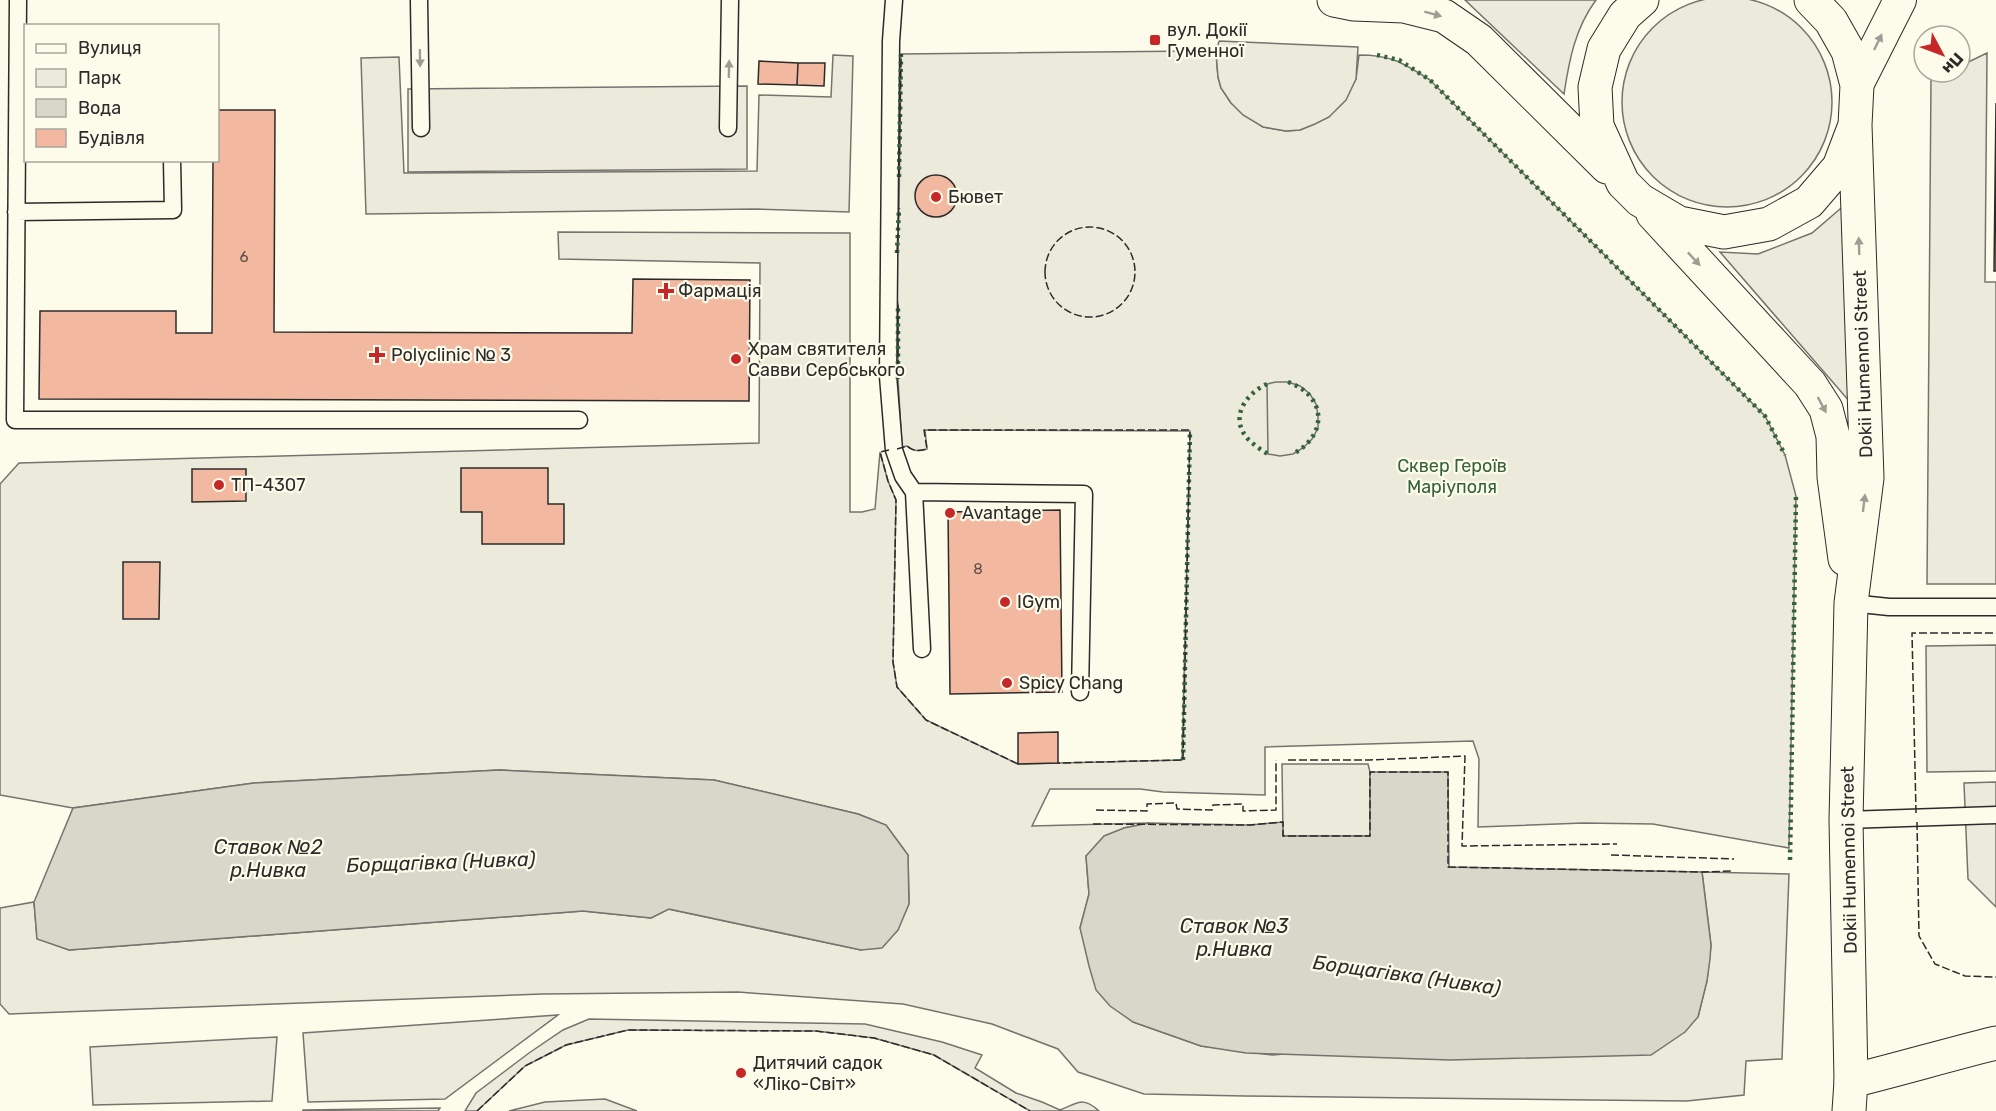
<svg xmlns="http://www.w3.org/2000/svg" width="1996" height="1111" font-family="Rubik,sans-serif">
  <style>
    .green { fill: #ecebdb; stroke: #74746e; stroke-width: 1.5 }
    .parking { fill: #eceadb; stroke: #74746e; stroke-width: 1.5 }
    .water { fill: #d8d7c9; stroke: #74746e; stroke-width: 1.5 }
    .building { fill: #f2b8a0; stroke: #2b2b2b; stroke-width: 1.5 }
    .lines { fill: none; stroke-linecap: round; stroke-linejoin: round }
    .service-casing { stroke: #2b2b2b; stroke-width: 19 }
    .minor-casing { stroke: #2b2b2b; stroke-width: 34 }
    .tertiary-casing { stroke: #2b2b2b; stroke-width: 35 }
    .secondary-casing { stroke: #2b2b2b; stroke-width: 35 }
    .service { stroke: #fdfbea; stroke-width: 16 }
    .minor { stroke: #fdfbea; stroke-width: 32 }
    .tertiary { stroke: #fdfbea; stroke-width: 33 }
    .secondary { stroke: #fdfbea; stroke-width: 33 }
    .hedge { stroke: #34623c; stroke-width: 4.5; stroke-dasharray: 3 4.5; stroke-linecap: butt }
    .fence { stroke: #2b2b2b; stroke-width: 1.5; stroke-dasharray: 8 3; stroke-linecap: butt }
    .oneway { fill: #9e9d94 }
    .poi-dot { fill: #c62828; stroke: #fdfbea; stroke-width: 2 }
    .labels { text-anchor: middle; stroke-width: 4.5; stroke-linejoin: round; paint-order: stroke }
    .number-label { font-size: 15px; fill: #5d4e48 }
    .poi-label { font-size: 18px; fill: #2b2b2b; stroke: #fdfbea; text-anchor: start }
    .street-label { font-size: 18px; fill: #2b2b2b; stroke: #fdfbea }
    .park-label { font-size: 18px; fill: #34623c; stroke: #fdfbea }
    .water-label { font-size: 20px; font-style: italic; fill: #2b2b2b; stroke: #fdfbea }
  </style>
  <rect width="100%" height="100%" fill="#fdfbea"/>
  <path class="green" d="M1622 102a105 105 0 1 1 210 0a105 105 0 1 1-210 0Z
    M1465,0H1596C1575,28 1569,61 1564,94Z
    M1197,51L1216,53L1218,77L1221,88L1231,103L1263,127L1286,131L1300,130L1329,117L1356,79L1359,55C1392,55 1403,63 1430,80L1765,416L1785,455L1796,496L1789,848L1653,824L1583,823L1478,827L1479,759L1473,741L1265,747V795L1163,792L1140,789H1050L1032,826L1149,823L1124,828L1086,856L1089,894L1080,928L1133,1022L1201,1046L1273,1055L1698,1017L1707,980L1711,945L1702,872L1789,874L1782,1059L1746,1061L1744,1095L1687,1101L1245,1096L1144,1094L1078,1072L1058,1049L992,1024L903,1004L738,992L542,994L9,1014L0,1004V908L34,902L37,938L69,950L583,911L651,918L668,909L861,950L909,904L908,855L886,825L858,814L714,780L499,770L254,783L73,808L0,795V484L19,463L759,443L760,263L559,259L558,232L850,233V512H862L875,509L880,452L888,481L896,500L893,662L897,687L926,720L1018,764L1182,760L1190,431L925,430L927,449C919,451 914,452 907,446L902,447L898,379V305L895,281L899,208L901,54Z
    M1987,53L1985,282H1996V584H1927L1931,79L1947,72H1960V66Z
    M833,55L853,56L849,212L756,209L366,214L361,58L399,57L404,173L757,171L759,95L831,97Z
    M1847,203L1850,402L1720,252L1758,254L1812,233Z
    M1996,645V771L1927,772L1926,646Z
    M558,1015L445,1099L308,1102L303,1033Z
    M589,1019L865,1024L942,1042L982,1055L975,1068L1016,1093L1042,1102L1060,1110C1078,1103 1083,1096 1099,1111H1030L934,1055L874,1038L816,1031L628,1030L566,1045L525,1066L477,1111H465L476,1093L529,1053L563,1030Z
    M277,1037L272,1101L93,1105L90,1047Z
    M605,1099L637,1111H509L545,1102Z
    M440,1108L438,1111H303V1110Z"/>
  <path class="parking" d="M1219,41L1358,47L1356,79L1346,100L1329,117L1315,124L1300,130L1286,131L1263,127L1243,115L1231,103L1221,88L1218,77L1216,53Z
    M747,86V169L408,172V89Z
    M1276,382H1288L1300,386L1310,394L1316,404L1318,416V428L1312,439L1303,448L1293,454L1280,456L1268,454L1267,384Z
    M1282,764H1368L1370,772V836H1283Z
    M1996,782V907L1968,879L1964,783Z"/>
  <path class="water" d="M499,770L714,780L858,814L886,825L908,855L909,904L898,930L882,948L861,950L669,909L651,918L583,911L69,950L37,939L34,902L73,808L254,783Z
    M1370,772H1448L1449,867L1702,872L1711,945L1710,959L1707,981L1698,1017L1685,1032L1651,1055L1450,1060L1246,1053L1201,1046L1133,1022L1110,1006L1096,990L1089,966L1080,928L1089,894L1086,856L1104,836L1124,828L1149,823L1250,825L1283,822V836H1370Z"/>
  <path class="building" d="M759,61L798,63L797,85L758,84Z
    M798,63H825L824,86L797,85Z
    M1996,103V271H1994Z
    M218,110H275L274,332L632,333L633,279L750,280L749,401L39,399L40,311H176V333H212L213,160H218Z
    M915 196a21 21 0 1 1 42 0a21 21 0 1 1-42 0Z
    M461,468H548V504H564V544H482V512H461Z
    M192,469H246V501L192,502Z
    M1060,510L1062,692L950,694L948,512Z
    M123,562H160L159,619H123Z
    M1058,732V763L1018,764V733Z"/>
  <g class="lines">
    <defs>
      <path id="service" d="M18,0L15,420H579
        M419,0L421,128
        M894,0L891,41L888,376L894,450L903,476L914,492L1084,494L1080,692
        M728,128L730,0
        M16,212L173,210L172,160
        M914,492L922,649
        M1851,603L1889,607H1996
        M1846,820L1996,815"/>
      <path id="minor" d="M1857,85L1900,0"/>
      <path id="tertiary" d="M1334,0L1354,4L1404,6L1444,16L1479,40L1607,167
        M1642,0L1625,15L1604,49L1595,87L1597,126L1623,183L1640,200L1679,223L1724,232L1769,224L1809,202L1839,167L1855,125L1857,85L1848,51L1831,21L1811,0
        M1653,214L1810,384L1826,409L1833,436L1834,477L1845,559
        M1851,1081L1846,820L1851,603L1867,478L1855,125"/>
      <path id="secondary" d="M1849,1111L1851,1081C1900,1069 1947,1055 1996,1043"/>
    </defs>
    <use href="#service" class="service-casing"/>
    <use href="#minor" class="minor-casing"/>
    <use href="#tertiary" class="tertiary-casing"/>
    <use href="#secondary" class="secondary-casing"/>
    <use href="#service" class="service"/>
    <use href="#minor" class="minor"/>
    <use href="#tertiary" class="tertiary"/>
    <use href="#secondary" class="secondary"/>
    <path class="hedge" d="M1377,55L1399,60L1430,80L1765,416L1785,455
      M899,177L901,54
      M897,253L899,208
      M898,379V305
      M1288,382C1327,396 1328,435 1293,454
      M1267,384C1245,394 1229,418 1248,439C1254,445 1261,450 1268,454
      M1183,760L1190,430
      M1790,860L1796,496"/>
    <path class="fence" d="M899,177L901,54
      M1045 272a45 45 0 1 1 90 0a45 45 0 1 1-90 0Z
      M897,253L899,208
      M898,379V305
      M897,449L907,446C914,452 919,451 927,449L924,430H1190L1183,760L1058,763
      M889,450L880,452L888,481L896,500L893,662L897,687L926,720L1018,764
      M1288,760H1369L1465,756L1462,846L1617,844
      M1096,810L1147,811V804L1176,803L1177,809L1212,810L1213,805L1243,804V811L1276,810V760
      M1916,813L1912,633H1996
      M1917,822L1919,936L1935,964L1965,976L1996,977
      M1093,824L1250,825L1283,822V836H1370V772H1448V867L1702,872L1732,871
      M1611,855L1734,859
      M477,1111L525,1066L566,1045L628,1030L816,1031L874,1038L934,1055L1030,1111"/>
  </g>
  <defs><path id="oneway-solid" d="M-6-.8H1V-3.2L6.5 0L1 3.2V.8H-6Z" transform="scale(1.5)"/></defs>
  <g class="oneway">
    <use href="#oneway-solid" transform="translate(1433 14) rotate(15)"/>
    <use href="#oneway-solid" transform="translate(1878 42) rotate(-64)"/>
    <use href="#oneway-solid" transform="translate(420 58) rotate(89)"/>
    <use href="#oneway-solid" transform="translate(729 69) rotate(-89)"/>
    <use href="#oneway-solid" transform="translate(1859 246) rotate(-92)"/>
    <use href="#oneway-solid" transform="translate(1694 259) rotate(47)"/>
    <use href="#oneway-solid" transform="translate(1822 405) rotate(62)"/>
    <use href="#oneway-solid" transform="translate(1864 503) rotate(-83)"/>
  </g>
  <g class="poi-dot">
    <rect x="1149" y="34" width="12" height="12" rx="3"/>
    <circle cx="936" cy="197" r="6"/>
    <path d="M663 282h6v6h6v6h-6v6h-6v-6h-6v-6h6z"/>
    <path d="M374 346h6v6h6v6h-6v6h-6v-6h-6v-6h6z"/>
    <circle cx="736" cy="359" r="6"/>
    <circle cx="219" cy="485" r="6"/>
    <circle cx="950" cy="513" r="6"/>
    <circle cx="1005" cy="602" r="6"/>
    <circle cx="1007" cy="683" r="6"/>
    <circle cx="741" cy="1073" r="6"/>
  </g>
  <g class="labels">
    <g class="number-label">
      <text x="244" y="262">6</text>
      <text x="978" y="574">8</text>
    </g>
    <g class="poi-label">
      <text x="1167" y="36">вул. Докії<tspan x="1167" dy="21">Гуменної</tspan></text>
      <text x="948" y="203">Бювет</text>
      <text x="678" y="297">Фармація</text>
      <text x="748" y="355">Храм святителя<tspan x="748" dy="21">Савви Сербського</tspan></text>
      <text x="391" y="361">Polyclinic № 3</text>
      <text x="231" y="491">ТП-4307</text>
      <text x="962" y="519">Avantage</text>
      <text x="1017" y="608">IGym</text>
      <text x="1019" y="689">Spicy Chang</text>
      <text x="753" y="1069">Дитячий садок<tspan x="753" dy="21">«Ліко-Світ»</tspan></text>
    </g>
    <g class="street-label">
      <text transform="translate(1863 364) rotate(-92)" y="6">Dokii Humennoi Street</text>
      <text transform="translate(1849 860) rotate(-91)" y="6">Dokii Humennoi Street</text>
    </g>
    <g class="park-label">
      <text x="1452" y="472">Сквер Героїв<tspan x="1452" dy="21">Маріуполя</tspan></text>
    </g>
    <g class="water-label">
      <text x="268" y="854">Ставок №2<tspan x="268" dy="23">р.Нивка</tspan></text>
      <text transform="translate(441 862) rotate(-2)" y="7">Борщагівка (Нивка)</text>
      <text x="1234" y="933">Ставок №3<tspan x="1234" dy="23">р.Нивка</tspan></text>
      <text transform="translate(1407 975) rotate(8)" y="7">Борщагівка (Нивка)</text>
    </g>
  </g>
  <rect x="24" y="24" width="195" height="138" fill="#fdfbea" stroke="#a9a89e" stroke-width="1.5"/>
  <rect x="36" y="44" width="30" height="9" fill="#fdfbea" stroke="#a9a89e" stroke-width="1.5"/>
  <text x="78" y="54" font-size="18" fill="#2b2b2b">Вулиця</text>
  <rect x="36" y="69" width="30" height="18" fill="#ecebdb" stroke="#a9a89e" stroke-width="1.5"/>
  <text x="78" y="84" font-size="18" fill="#2b2b2b">Парк</text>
  <rect x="36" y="99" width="30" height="18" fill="#d8d7c9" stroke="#a9a89e" stroke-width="1.5"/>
  <text x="78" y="114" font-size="18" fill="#2b2b2b">Вода</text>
  <rect x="36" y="129" width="30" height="18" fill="#f2b8a0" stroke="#a9a89e" stroke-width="1.5"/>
  <text x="78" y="144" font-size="18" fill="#2b2b2b">Будівля</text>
  <g transform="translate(1942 54) rotate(131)"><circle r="28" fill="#fdfbea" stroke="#a9a89e" stroke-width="1.5"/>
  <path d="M0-4.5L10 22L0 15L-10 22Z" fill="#c62828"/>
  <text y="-9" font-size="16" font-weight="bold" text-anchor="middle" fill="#2b2b2b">Пн</text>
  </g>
</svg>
